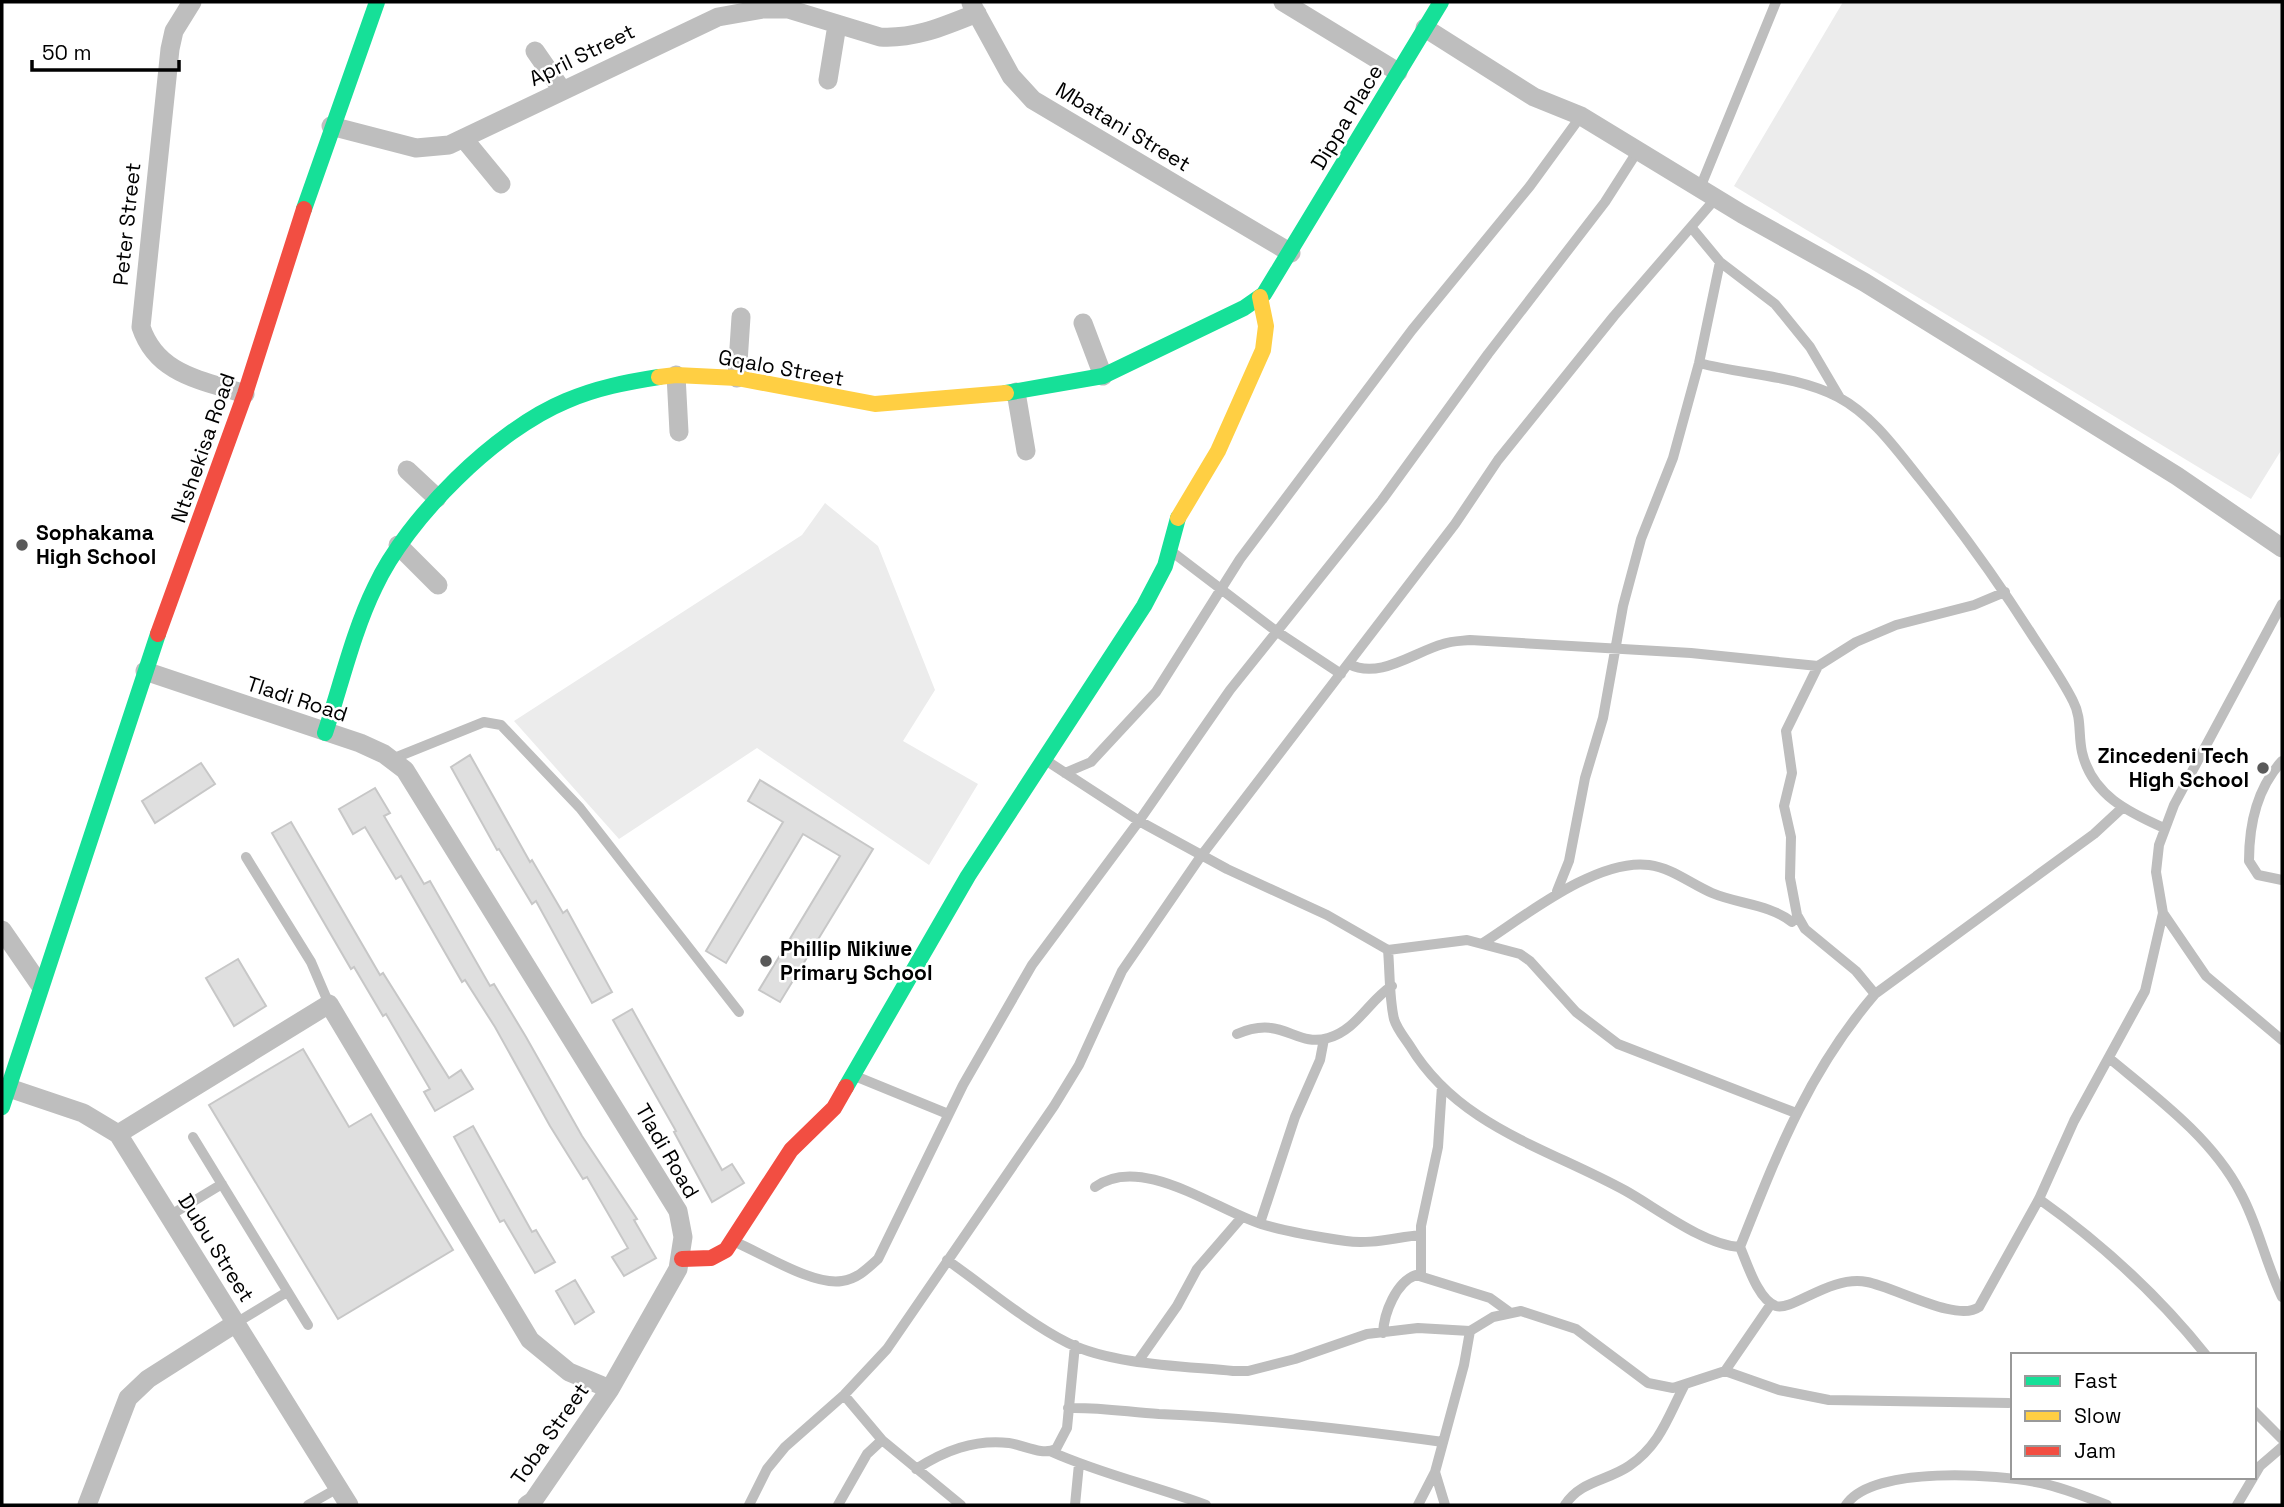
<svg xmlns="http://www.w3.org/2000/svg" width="2284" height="1507" font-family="'Space Grotesk',sans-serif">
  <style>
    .green { fill: #ececec }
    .building { fill: #dfdfdf; stroke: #c7c7c7; stroke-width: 2 }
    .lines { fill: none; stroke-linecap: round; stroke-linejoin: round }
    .lane { stroke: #bebebe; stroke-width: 10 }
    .street { stroke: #bebebe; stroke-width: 19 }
    .fast { stroke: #16e098; stroke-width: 16 }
    .slow { stroke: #ffcf43; stroke-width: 16 }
    .jam { stroke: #f24e42; stroke-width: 16 }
    .poi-dot { fill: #595959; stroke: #fff; stroke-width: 2.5 }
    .labels { text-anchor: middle; stroke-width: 5; stroke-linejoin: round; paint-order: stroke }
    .street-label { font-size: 21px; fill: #000; stroke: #fff }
    .poi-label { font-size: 21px; font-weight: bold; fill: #000; stroke: #fff; text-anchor: start }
  </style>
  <rect width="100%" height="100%" fill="#fff"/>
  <path class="green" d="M1843,2H2282V449L2251,499L1734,186Z
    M825,503L878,546L935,690L903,741L978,784L929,865L757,748L619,839L514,721L802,535Z"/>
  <path class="building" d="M470,755L530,862L532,860L563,913L567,910L612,992L592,1003L536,901L532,904L499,849L497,850L451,767Z
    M201,763L215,784L155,823L142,801Z
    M760,780L873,849L780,1002L759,990L840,856L803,834L726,963L706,951L783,822L748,801Z
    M375,788L390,813L384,816L424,884L430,881L490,986L494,984L526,1037L582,1136L637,1219L634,1220L656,1258L624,1276L612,1257L628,1248L587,1177L583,1179L550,1126L495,1027L465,980L462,982L401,876L396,879L365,827L353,834L339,809Z
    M291,822L380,975L383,973L449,1078L461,1070L473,1089L435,1111L424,1092L430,1089L386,1014L383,1016L354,967L351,969L272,833Z
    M238,959L266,1006L234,1026L206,978Z
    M632,1009L722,1170L732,1164L744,1183L712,1202L674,1132L676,1131L613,1020Z
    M303,1049L349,1127L371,1114L453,1250L338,1319L209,1105Z
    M473,1126L532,1232L536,1230L555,1262L535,1273L504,1220L500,1222L454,1137Z
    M575,1280L594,1312L575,1324L556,1291Z"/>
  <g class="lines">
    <path class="lane" d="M1700,188L1776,2
      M1691,227L1720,262L1775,304L1810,347L1840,398
      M1699,363C1745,375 1795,375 1838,397C1872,415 1896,449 1920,479C1961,530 1999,583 2034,638C2047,658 2062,679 2073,701C2082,718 2078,734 2082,752C2092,795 2128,812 2164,828
      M1171,551L1276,631L1341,674
      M2282,604L2174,805L2159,845L2156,872L2163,913L2206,976L2282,1040
      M1349,664C1379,680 1414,652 1443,644C1451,641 1461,641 1470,640L1691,653L1818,666
      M392,759L484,722L501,725L580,808L739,1012
      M1047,761L1139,821L1227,869L1327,915L1388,950L1467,940L1520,954L1530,961L1576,1012L1618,1044L1796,1113
      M2282,761C2257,788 2249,824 2249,861L2258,875L2282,880
      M1065,773L1091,762L1156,692L1240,559L1412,330L1530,186L1581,116
      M2121,809L2094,834L1875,994C1808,1072 1777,1154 1740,1247C1747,1263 1758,1300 1776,1306C1793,1311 1830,1275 1867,1282C1895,1287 1957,1323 1979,1307L2039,1199L2074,1121L2145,991L2163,913
      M246,857L311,962L329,1004
      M1557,891L1569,861L1585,778L1603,718L1623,606L1641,539L1673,458L1699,363L1720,262
      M1483,943C1525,916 1597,858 1649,865C1672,868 1691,884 1712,893C1738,904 1769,904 1792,922
      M1388,950C1390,972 1389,997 1394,1019C1397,1029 1404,1037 1410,1046C1459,1127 1548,1148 1626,1191C1658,1209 1704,1245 1740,1247
      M1875,994L1856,971L1805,929L1797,915L1790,878L1791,837L1784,806L1792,773L1786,731L1818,666L1856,642L1896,625L1974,605L2005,592
      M1237,1034C1283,1014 1295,1048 1328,1038C1357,1030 1369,1000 1392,986
      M2109,1058C2156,1097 2212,1138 2240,1192C2258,1224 2265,1262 2282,1297
      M855,1076L948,1114
      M193,1137L308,1325
      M1095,1187C1141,1153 1216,1210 1261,1224C1288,1232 1318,1237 1346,1241C1370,1245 1397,1237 1421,1235
      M2039,1199C2101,1243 2158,1295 2206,1355
      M169,1216L222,1184
      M1260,1223L1295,1117L1320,1060L1324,1039
      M735,1242C762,1253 813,1286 842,1281C857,1279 867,1269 878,1259L963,1085L1032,965L1139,821L1230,690L1382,500L1488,354L1605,202L1637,152
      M947,1260C987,1288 1025,1321 1068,1343C1113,1365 1183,1366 1233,1371H1248L1295,1359L1367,1334L1418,1328L1470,1331L1493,1317L1521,1311L1576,1329L1648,1383L1673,1388L1725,1371L1771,1304
      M1421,1275V1226L1438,1147L1442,1086
      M236,1323L287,1292
      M1383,1333C1384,1313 1396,1282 1416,1275L1490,1298L1508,1311
      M1139,1360L1177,1306L1197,1269L1242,1217
      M1725,1371L1779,1390L1829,1400L2009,1403
      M844,1395L882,1440L961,1505
      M1068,1408C1099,1407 1128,1412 1159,1414C1254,1418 1348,1429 1443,1442
      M2254,1411L2282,1439
      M1052,1452C1101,1474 1155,1486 1206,1505
      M916,1469C944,1451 974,1439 1009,1443C1024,1445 1042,1456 1056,1449L1067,1428L1075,1345
      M308,1505L338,1488
      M749,1505L767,1469L785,1447L844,1395L887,1349L1054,1106L1079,1065L1122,971L1201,856L1455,524L1498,460L1614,316L1716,198
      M838,1505L867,1454L882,1440
      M1075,1505L1079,1464
      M1418,1505L1435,1472
      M1445,1505L1435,1472L1464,1365L1470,1331
      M1565,1505C1580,1481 1607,1481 1629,1466C1660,1445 1668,1417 1684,1386
      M1846,1505C1872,1465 1998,1474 2041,1483C2064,1488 2086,1497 2107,1505
      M2237,1505L2260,1466L2282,1447"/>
    <path class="street" d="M192,2L174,31L170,49L141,327C157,375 202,380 245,394
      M1283,2L1398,72
      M971,3L1011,76L1033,100L1291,253
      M1425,28L1534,97L1581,116L1742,214L1864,282L2177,476L2282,548
      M535,51L562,90
      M828,80L837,25
      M331,126L416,148L449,145L718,17L763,9H788L880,37C916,39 944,26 977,13
      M464,139L501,184
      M1083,323L1103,376
      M676,375L679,432
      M737,378L741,317
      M1016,392L1026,451
      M407,470L437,498
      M398,545L438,585
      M145,671L360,743L384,754L405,770L678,1211L683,1237L678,1269L610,1389L533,1501L527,1505
      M2,930L40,985
      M9,1088L83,1113L118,1134L349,1505
      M118,1134L329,1004L530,1340L569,1372L610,1389
      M87,1505L128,1398L148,1379L236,1323"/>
    <path class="fast" d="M304,209L377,2
      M1006,393L1103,376L1244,308L1264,294L1441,2
      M325,733C341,685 353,632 375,587C407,518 496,430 566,401C596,388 627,382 659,377
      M846,1087L968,876L1144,606L1165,566L1178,518
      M2,1107L158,634"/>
    <path class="slow" d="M659,377L676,375L737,378L875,404L1006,393
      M1178,518L1218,451L1263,350L1266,326L1260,297"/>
    <path class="jam" d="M158,634L245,394L304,209
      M682,1259L711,1258L726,1250L791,1150L834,1108L846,1087"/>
  </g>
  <g class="poi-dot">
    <circle cx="22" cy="545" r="7"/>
    <circle cx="2263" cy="768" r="7"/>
    <circle cx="766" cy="961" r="7"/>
  </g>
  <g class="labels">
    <g class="street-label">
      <text transform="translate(582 55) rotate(-26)" y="7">April Street</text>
      <text transform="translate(1347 117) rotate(-59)" y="7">Dippa Place</text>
      <text transform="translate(1123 127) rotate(31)" y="7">Mbatani Street</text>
      <text transform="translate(127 224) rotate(-84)" y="7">Peter Street</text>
      <text transform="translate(781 368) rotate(10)" y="7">Gqalo Street</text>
      <text transform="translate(203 448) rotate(-71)" y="7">Ntshekisa Road</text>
      <text transform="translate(297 699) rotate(18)" y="7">Tladi Road</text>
      <text transform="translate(667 1151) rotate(60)" y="7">Tladi Road</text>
      <text transform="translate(216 1248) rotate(58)" y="7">Dubu Street</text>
      <text transform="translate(550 1434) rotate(-55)" y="7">Toba Street</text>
    </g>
    <g class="poi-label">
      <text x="36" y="540">Sophakama<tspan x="36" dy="24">High School</tspan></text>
      <text x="2249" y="763" text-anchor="end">Zincedeni Tech<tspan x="2249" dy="24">High School</tspan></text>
      <text x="780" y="956">Phillip Nikiwe<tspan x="780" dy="24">Primary School</tspan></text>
    </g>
  </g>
  <rect width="2284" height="1507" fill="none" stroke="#000000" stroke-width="7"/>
  <rect x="2011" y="1353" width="245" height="126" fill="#ffffff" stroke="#999999" stroke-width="2"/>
  <rect x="2025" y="1376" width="35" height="10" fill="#16e098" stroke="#999999" stroke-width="2"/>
  <text x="2074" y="1388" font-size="21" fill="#000000">Fast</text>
  <rect x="2025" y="1411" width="35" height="10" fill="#ffcf43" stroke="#999999" stroke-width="2"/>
  <text x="2074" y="1423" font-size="21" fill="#000000">Slow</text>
  <rect x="2025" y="1446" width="35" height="10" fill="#f24e42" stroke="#999999" stroke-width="2"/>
  <text x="2074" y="1458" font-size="21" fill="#000000">Jam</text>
  <path d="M32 60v10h147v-10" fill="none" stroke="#000000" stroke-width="3.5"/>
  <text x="42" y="60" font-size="21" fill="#000000" stroke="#ffffff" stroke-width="5" paint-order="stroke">50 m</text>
</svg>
